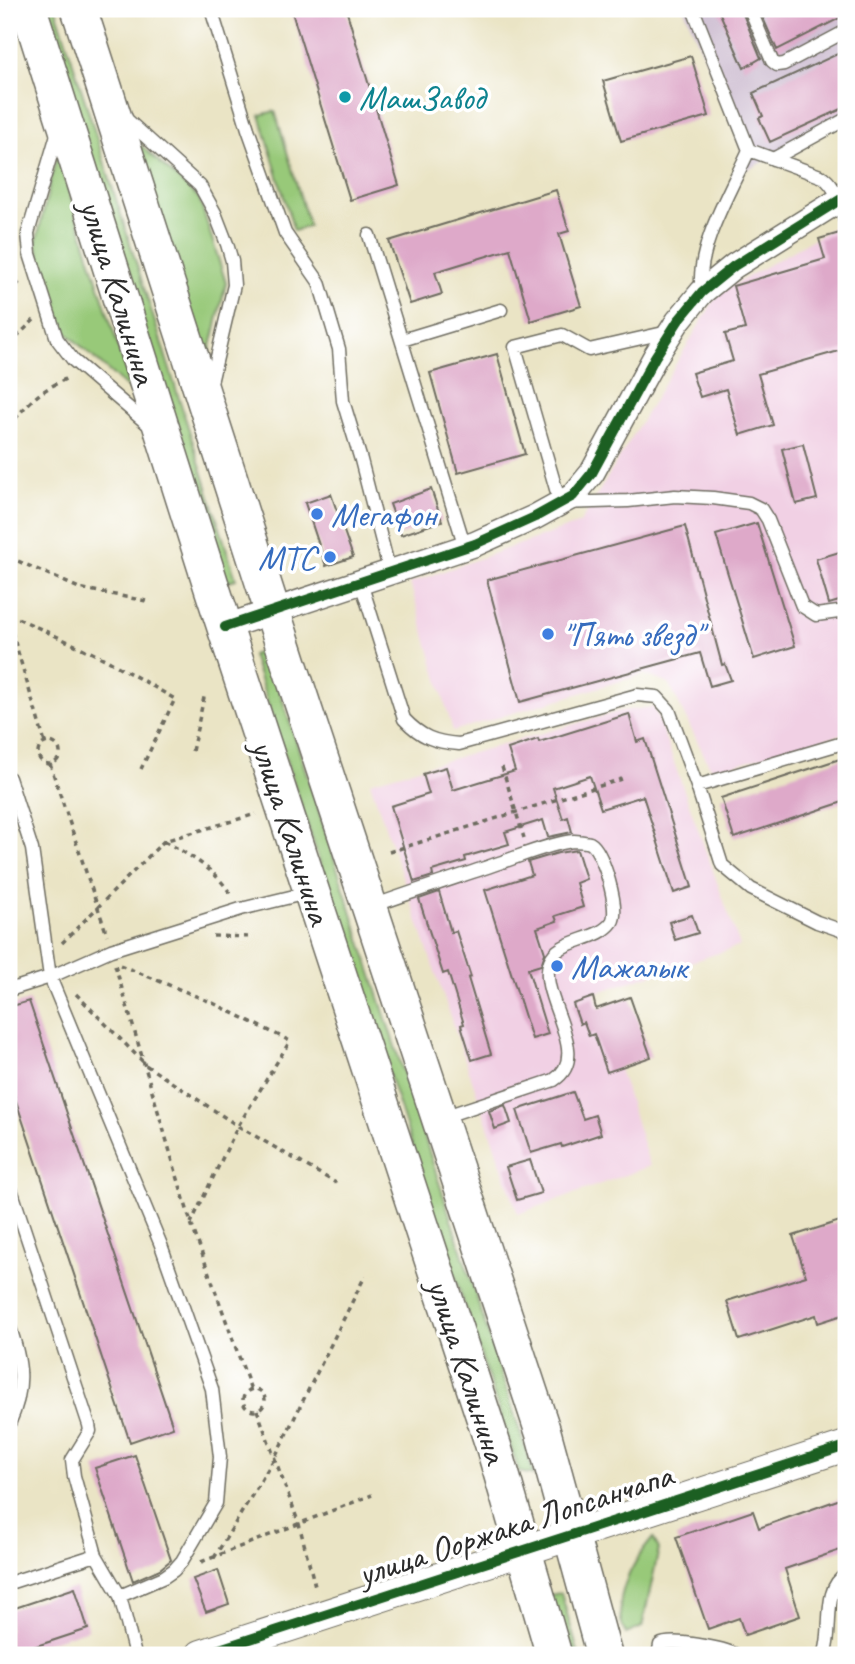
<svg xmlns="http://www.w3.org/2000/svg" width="855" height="1664" font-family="Caveat,sans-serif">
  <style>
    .built { fill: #f1d0e4 }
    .industrial { fill: #cebed1 }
    .green { fill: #98c979; stroke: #627a52; stroke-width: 2 }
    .building { fill: #dea9c9 }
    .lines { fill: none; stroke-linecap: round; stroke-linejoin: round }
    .service-casing { stroke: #6e6c61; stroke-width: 15 }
    .minor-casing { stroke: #6e6c61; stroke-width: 27 }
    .tertiary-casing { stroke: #6e6c61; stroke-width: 32 }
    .secondary-casing { stroke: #6e6c61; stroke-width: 38 }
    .path { stroke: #6e6c61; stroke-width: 3.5; stroke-dasharray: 5 5; stroke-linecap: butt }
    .service { stroke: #fff; stroke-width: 12 }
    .minor { stroke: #fff; stroke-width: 24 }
    .tertiary { stroke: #fff; stroke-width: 30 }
    .secondary { stroke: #fff; stroke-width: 35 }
    .cycleway-casing { stroke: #fff; stroke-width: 15 }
    .cycleway { stroke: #1b5e20; stroke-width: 10 }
    .culture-dot { fill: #0f9aa8; stroke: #fff; stroke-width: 2.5 }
    .shop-dot { fill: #3f7fe0; stroke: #fff; stroke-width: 2.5 }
    .labels { text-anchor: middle; stroke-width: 7; stroke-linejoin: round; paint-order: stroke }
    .culture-label { font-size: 35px; fill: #0d838f; stroke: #fff; text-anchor: start }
    .street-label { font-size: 35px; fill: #2b2b2b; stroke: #fff }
    .shop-label { font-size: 35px; fill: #366cbe; stroke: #fff; text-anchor: start }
  </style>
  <rect width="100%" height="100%" fill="#fff"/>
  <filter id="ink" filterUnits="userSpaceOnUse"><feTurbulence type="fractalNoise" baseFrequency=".0143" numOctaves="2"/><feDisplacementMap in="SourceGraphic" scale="14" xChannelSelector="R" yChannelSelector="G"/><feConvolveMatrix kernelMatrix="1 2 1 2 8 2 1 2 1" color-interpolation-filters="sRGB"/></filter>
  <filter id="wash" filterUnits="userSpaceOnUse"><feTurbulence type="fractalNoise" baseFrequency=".00686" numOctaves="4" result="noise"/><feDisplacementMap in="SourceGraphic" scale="28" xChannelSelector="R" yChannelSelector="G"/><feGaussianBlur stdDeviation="1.57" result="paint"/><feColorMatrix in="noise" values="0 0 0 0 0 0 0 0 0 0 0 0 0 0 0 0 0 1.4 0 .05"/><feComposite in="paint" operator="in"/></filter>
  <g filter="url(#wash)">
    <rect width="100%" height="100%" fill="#eae4c5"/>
    <path class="built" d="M846,220V733L712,771L669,684L644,674L453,731L410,583L580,523L718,294Z
      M654,707L740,946L595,993L650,1166L518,1214L370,782L621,711Z"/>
    <path class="industrial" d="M684,9H846V119L747,170L732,122Z"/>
    <path class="green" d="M41,9H56L236,579L221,583Z
      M275,111L309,226L294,231L260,115Z
      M128,134L199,198L226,283L205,372Z
      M57,154L133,393L62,329L36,243Z
      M266,649L534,1475L519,1472L252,655Z
      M653,1538L659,1549L642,1627L626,1634C609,1603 632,1562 653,1538Z
      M561,1593L579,1655H562L544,1596Z"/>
    <g id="blocks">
      <path class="building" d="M291,9H346L399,185L350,200Z
        M718,9H741L761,58L744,68Z
        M759,9H846V15L777,50Z
        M846,50V107L770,142L759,118L763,116L753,93Z
        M691,56L709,116L621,141L603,81Z
        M556,190L569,231L559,234L581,306L531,321L510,249L435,272L442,294L410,304L389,241Z
        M843,232L846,242V349L758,374L773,425L740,435L726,389L700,397L692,373L733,361L725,334L745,329L733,286L825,259L819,239Z
        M497,354L525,454L458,473L430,373Z
        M803,444L817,499L796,504L782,449Z
        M431,489L442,521L401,535L390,504Z
        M331,494L353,557L326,566L305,503Z
        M757,523L795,646L754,659L716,535Z
        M685,526L722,665L725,664L731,680L710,686L700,653L520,702L487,580Z
        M846,550V599L829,604L816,559Z
        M629,714L637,742L645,739L692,887L674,893L643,796L601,809L590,776L553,788L563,819L568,817L572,832L548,837L543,820L505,832L509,844L465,857L466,861L432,871L433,876L414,882L391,806L429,794L423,774L446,767L453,790L515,771L508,749L538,739L539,742Z
        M846,757V801L734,838L721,798Z
        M577,850L586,879L576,883L583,907L555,916L557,921L537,928L545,953L541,965L528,969L548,1034L532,1039L485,890L532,875L528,862L558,853Z
        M439,892L451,932L456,931L471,977L468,978L491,1054L472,1060L461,1025L464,1024L448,972L443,974L419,899Z
        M692,915L698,933L675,940L669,922Z
        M593,997L596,1009L630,997L651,1057L607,1072L594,1034L589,1036L584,1022L580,1024L573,1004Z
        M29,1001L173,1427L130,1442L9,1080V1007Z
        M573,1092L583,1119L595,1115L601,1134L562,1147L561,1144L531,1153L517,1110Z
        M505,1105L511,1123L495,1129L489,1111Z
        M530,1160L541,1193L517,1200L506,1167Z
        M846,1219V1314L818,1323L816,1315L739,1340L727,1301L806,1276L793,1236Z
        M135,1455L171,1560L160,1569L133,1581L95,1468Z
        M846,1497V1548L785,1569L800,1616L745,1635L739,1618L708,1629L676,1537L753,1511L759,1528Z
        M218,1570L229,1604L206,1612L193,1579Z
        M75,1588L88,1629L9,1655V1610Z"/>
    </g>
  </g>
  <g filter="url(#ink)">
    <use href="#blocks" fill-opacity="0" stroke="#6e6c61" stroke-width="2"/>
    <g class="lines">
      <defs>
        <path id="service" d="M211,9L248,129L285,233L319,282L339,349L343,401L361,460L390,573
          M693,9L749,150C732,188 694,251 702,291
          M750,9L772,61L777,65L784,64L846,31
          M124,117L200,186L215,213L227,244L232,261L234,285L210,387
          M58,131L28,233L30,254L57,339L73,360L151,427
          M749,150L823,177C838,189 841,206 846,224
          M773,159L846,119
          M369,235L465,547
          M668,332L589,350L562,335L515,347L560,503L628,501L675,496L713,498L749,503L761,509L768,520L802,606L816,615L846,611
          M402,340L501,310
          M361,583L404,719C421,737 434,742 459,744L637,695L657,697L669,710L697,786L846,742
          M9,778L32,849L50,977L161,1245L212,1389L220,1457L216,1503L182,1561L174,1570L164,1577L120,1596
          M697,786L722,865L751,889L817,922L846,932
          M370,907C414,891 458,877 502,862C523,855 552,843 574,841C577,841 587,842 590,843C603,850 620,910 612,922C598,942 559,938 550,961C536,996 594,1054 554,1080L443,1117
          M9,990L50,977L111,950L241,909L311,892
          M9,1183L89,1425L90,1431L72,1460L74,1476L96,1555L120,1596L135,1655
          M9,1325C22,1362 26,1387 9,1424
          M9,1583L96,1555
          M658,1655L660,1645C670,1638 724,1648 736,1655
          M824,1655C834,1632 821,1588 846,1575"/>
        <path id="minor" d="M225,627L475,544L535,517L573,496L592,473L655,357L678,321L702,292L734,266L846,196"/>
        <path id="tertiary" d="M201,1655L846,1446"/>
        <path id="secondary" d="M29,9L212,588L494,1448L554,1655
          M79,9L289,663L543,1432L604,1655"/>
      </defs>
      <use href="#service" class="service-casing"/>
      <use href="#minor" class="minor-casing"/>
      <use href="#tertiary" class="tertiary-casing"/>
      <use href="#secondary" class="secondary-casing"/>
      <path class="path" d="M9,274L22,288
        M9,344L34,320
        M9,427C28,402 39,391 68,378
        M9,557L79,588L146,601
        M9,614L105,659L175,699L141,769
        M9,622L45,743
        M38 753a11 11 0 1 1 22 0a11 11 0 1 1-22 0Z
        M192,751L205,693
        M50,764L107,935
        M502,767L524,838
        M164,841C191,856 215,869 232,896
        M389,852L622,779
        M213,936L253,937
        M62,943L164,841L256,814
        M115,965L191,1223L251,1390
        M120,965L213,1003L290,1041L238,1126L191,1223
        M76,994L147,1066L238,1126L336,1183
        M243 1400a11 11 0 1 1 22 0a11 11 0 1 1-22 0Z
        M257,1410L299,1524L316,1590
        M214,1558L274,1459L365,1276
        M201,1562L372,1495"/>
      <use href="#service" class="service"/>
      <use href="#minor" class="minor"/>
      <use href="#tertiary" class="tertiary"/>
      <use href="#secondary" class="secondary"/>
      <defs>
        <path id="cycleway" d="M225,627L475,544L535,517L573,496L592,473L655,357L678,321L702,292L734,266L846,196
          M201,1655L846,1446"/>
      </defs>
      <use href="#cycleway" class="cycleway-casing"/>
      <use href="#cycleway" class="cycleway"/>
    </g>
  </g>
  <circle class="culture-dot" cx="345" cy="97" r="7"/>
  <g class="shop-dot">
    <circle cx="317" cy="514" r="7"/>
    <circle cx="330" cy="557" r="7"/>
    <circle cx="548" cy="634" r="7"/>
    <circle cx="557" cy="966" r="7"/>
  </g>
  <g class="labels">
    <g class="culture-label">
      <text x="359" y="109">МашЗавод</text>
    </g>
    <g class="street-label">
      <text transform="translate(119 292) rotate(73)" y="12">улица Калинина</text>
      <text transform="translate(292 832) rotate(72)" y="12">улица Калинина</text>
      <text transform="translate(468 1371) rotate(72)" y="12">улица Калинина</text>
      <text transform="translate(515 1524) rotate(-18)" y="12">улица Ооржака Лопсанчапа</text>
    </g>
    <g class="shop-label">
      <text x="331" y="526">Мегафон</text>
      <text x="316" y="569" text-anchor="end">МТС</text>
      <text x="562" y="646">"Пять звезд"</text>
      <text x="571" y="978">Мажалык</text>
    </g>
  </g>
  <rect width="855" height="1664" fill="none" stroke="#fff" stroke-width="35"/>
</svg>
